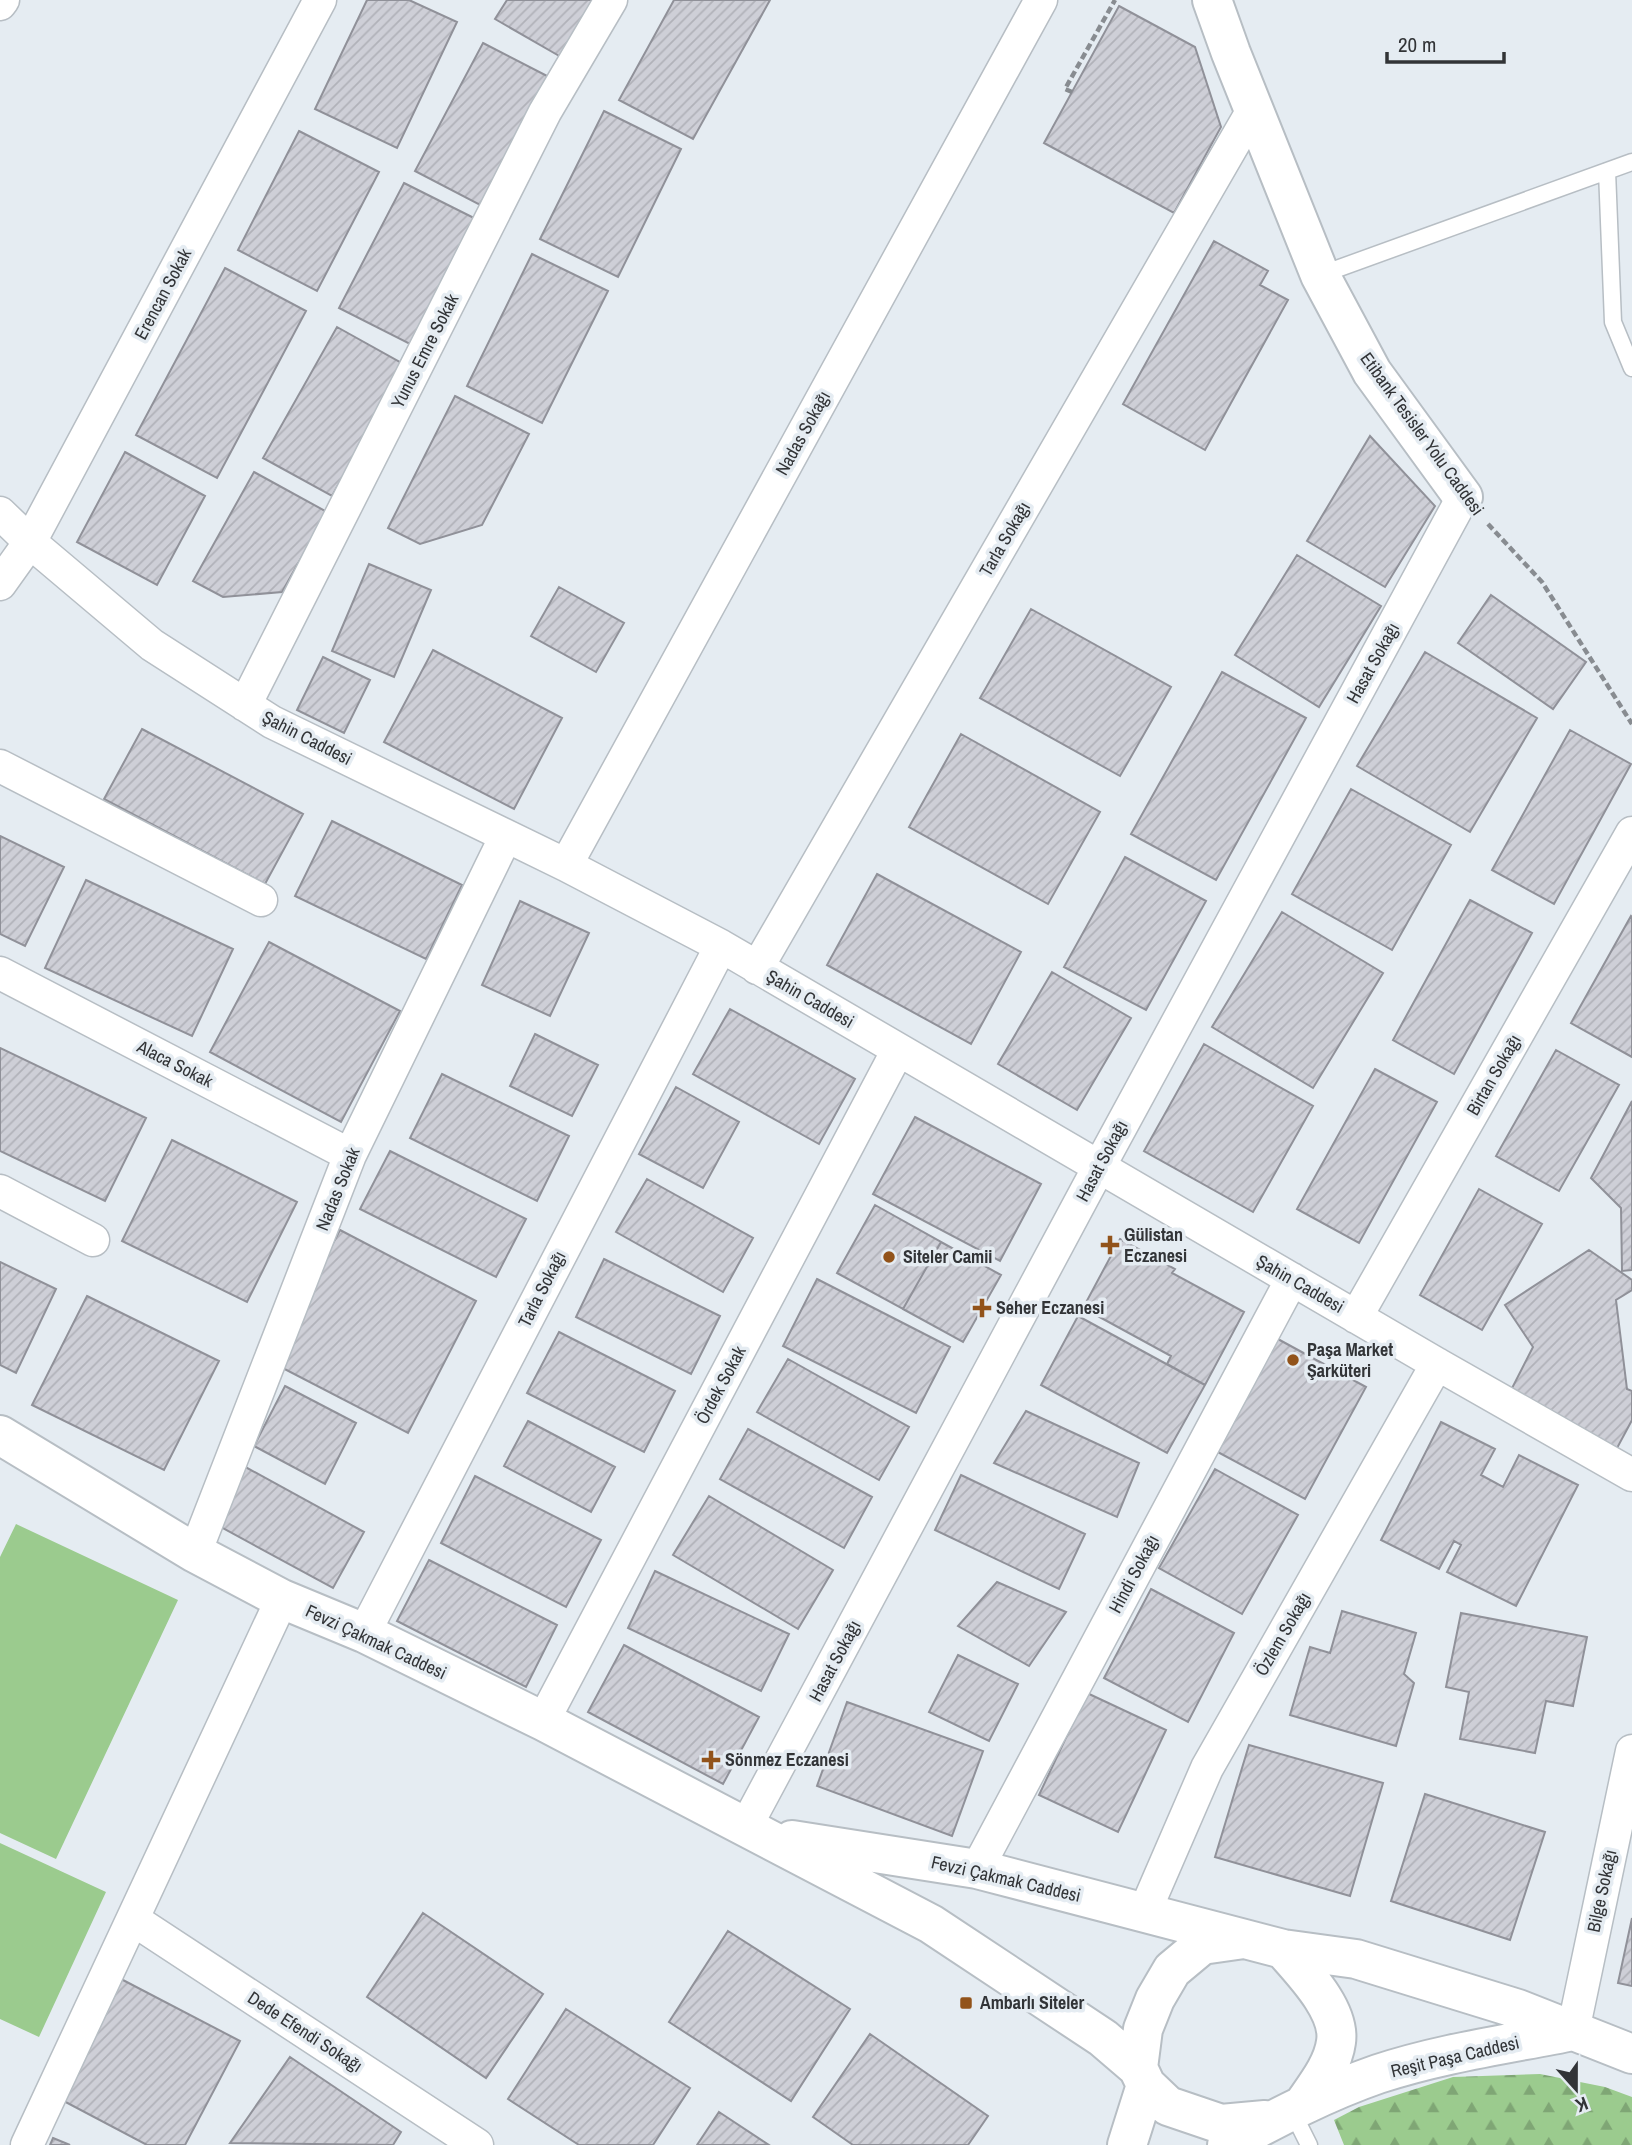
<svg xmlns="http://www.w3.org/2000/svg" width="1632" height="2145" font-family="'Archivo Narrow',sans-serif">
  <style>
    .forest { fill: url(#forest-firs) }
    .pitch { fill: #9bcb8e }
    .building { fill: url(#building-hatch); stroke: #909199; stroke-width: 2 }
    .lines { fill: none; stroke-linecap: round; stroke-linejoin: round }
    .service-casing { stroke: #b7bec4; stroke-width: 19 }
    .minor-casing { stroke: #b7bec4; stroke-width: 35 }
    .tertiary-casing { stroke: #b7bec4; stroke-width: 42 }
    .primary-casing { stroke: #b7bec4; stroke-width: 42 }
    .path { stroke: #888c91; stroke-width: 4.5; stroke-dasharray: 7 3.5; stroke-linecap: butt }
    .service { stroke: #fff; stroke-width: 16 }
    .minor { stroke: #fff; stroke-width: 32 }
    .tertiary { stroke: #fff; stroke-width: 38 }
    .primary { stroke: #fff; stroke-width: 38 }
    .poi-dot { fill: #92531a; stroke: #e5ecf2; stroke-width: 2.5 }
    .labels { text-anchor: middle; stroke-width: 7; stroke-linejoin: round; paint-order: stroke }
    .street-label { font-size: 18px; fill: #323437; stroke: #e5ecf2 }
    .poi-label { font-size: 18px; font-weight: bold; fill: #323437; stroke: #e5ecf2; text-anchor: start }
  </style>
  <defs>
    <pattern id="forest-firs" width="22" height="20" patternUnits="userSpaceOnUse" patternTransform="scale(1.75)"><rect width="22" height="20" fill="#9bcb8e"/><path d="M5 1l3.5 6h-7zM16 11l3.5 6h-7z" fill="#7fa675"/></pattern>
    <pattern id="building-hatch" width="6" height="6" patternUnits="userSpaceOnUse" patternTransform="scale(1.75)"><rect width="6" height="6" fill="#cecfd7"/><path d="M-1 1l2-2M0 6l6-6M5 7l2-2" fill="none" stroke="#b1b2b9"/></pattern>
  </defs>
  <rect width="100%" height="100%" fill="#e5ecf2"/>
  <path class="forest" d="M1540,2074L1605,2087L1632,2097V2145H1344L1334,2120L1359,2107L1453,2077Z"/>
  <path class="pitch" d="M16,1524L178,1600L56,1859L0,1833V1557Z
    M0,1843L106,1892L39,2037L0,2019Z"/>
  <path class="building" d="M367,0H409L457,22L397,148L315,109Z
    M507,0H594L561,57L495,19Z
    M674,0H770L693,139L619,100Z
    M1119,6L1195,47L1221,127L1174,213L1044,143Z
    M483,43L551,78L484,207L415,171Z
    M604,111L681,149L618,277L540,239Z
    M299,131L379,172L317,291L238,250Z
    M404,183L474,218L410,344L339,308Z
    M1214,241L1268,271L1260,285L1288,300L1205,450L1123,404Z
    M532,254L608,291L542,423L467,386Z
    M225,268L306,311L217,478L136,435Z
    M337,327L405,365L332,496L263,458Z
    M455,396L529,434L482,525L420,544L388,528Z
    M1370,436L1435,506L1385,587L1307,541Z
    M125,452L205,496L157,585L77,542Z
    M254,472L327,512L282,592L223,597L193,581Z
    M1297,555L1381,606L1319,707L1235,655Z
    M369,564L431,590L394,677L332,651Z
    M559,587L624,623L596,672L531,636Z
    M1491,595L1586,662L1553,709L1458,643Z
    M1031,609L1171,687L1120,776L980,698Z
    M433,650L562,718L514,809L384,742Z
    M1425,652L1537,718L1470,832L1357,766Z
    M323,657L370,680L344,733L297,710Z
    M1222,672L1306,718L1216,880L1131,834Z
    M142,729L303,814L265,884L104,799Z
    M1570,730L1631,764L1554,904L1492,870Z
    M961,734L1100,812L1048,904L909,827Z
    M1351,789L1451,845L1392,950L1292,894Z
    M332,821L462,885L426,959L295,896Z
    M0,836L64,867L25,946L0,934Z
    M1125,857L1206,901L1146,1010L1064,967Z
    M877,874L1021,952L971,1044L827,965Z
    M86,880L233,949L192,1036L45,968Z
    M1470,900L1532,933L1454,1074L1393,1040Z
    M520,901L589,933L550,1016L482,985Z
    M1282,912L1383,973L1313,1088L1212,1027Z
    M1631,916L1632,917V1057L1571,1023Z
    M269,942L400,1011L341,1122L210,1052Z
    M1052,972L1131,1018L1077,1110L998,1064Z
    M730,1009L855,1079L819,1144L693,1074Z
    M535,1034L598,1065L572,1116L510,1086Z
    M1204,1044L1313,1106L1253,1212L1144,1151Z
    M0,1048L146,1118L105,1201L0,1151Z
    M1556,1050L1619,1085L1559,1191L1496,1156Z
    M1375,1069L1437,1102L1359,1243L1297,1209Z
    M442,1074L569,1136L537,1201L410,1138Z
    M676,1087L739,1122L703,1188L639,1154Z
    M1632,1101V1270L1622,1271L1621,1208L1591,1178Z
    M915,1117L1041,1184L1000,1261L873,1194Z
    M172,1140L297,1202L247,1302L122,1241Z
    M390,1151L526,1219L496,1277L360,1209Z
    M647,1179L753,1238L723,1292L616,1232Z
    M1479,1189L1542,1224L1482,1330L1420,1295Z
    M875,1205L941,1242L903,1309L837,1273Z
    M340,1230L476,1301L408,1433L271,1362Z
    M1120,1239L1175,1269L1172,1273L1244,1312L1205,1385L1167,1364L1171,1356L1083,1308Z
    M941,1242L1001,1275L963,1342L903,1309Z
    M1589,1250L1632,1280V1290L1616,1300L1627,1389L1632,1391V1420L1616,1450L1509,1394L1533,1347L1505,1305Z
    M604,1259L720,1316L691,1374L576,1317Z
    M0,1262L56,1289L16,1373L0,1365Z
    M817,1279L950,1347L916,1413L783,1346Z
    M87,1296L219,1361L164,1470L32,1405Z
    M1078,1316L1205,1385L1167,1453L1041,1385Z
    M559,1332L675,1391L644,1452L527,1393Z
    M1276,1338L1366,1387L1305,1499L1214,1450Z
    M788,1359L909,1427L879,1480L757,1412Z
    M285,1386L356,1423L325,1484L254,1446Z
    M1026,1411L1139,1463L1117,1517L994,1463Z
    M528,1421L615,1467L591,1512L504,1466Z
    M1441,1422L1495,1449L1481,1475L1503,1487L1519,1455L1578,1485L1516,1606L1447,1572L1461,1545L1454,1541L1439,1569L1381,1540Z
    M748,1429L872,1497L844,1548L720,1479Z
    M240,1464L364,1532L333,1588L208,1520Z
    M1215,1469L1298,1515L1242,1614L1159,1568Z
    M961,1475L1085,1534L1059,1589L935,1530Z
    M475,1476L601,1540L566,1607L441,1543Z
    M709,1496L833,1570L798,1629L673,1555Z
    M429,1560L557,1625L526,1687L397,1621Z
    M655,1571L789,1634L761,1691L628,1628Z
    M997,1582L1066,1612L1029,1666L958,1626Z
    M1151,1589L1234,1633L1188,1722L1104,1678Z
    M1342,1611L1416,1633L1404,1674L1414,1683L1396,1746L1290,1715L1310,1647L1330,1653Z
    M1461,1613L1587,1637L1573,1706L1546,1701L1535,1753L1460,1739L1469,1692L1446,1687Z
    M624,1645L759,1717L723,1784L588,1712Z
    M958,1655L1018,1684L989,1741L929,1712Z
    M1087,1693L1166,1730L1118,1832L1039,1795Z
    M847,1702L983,1751L952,1836L817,1786Z
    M1249,1745L1383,1783L1350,1896L1215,1857Z
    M1425,1794L1545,1832L1510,1940L1391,1901Z
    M423,1913L543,1994L486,2078L367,1997Z
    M1632,1918V1986L1618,1983Z
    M728,1931L850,2009L791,2101L669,2022Z
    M121,1979L240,2041L185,2145H147L58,2098Z
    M566,2009L690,2088L653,2145H579L508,2099Z
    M870,2034L988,2116L968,2145H853L813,2117Z
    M290,2057L401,2132L393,2145L230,2143Z
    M719,2112L769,2145H697Z
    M53,2138L70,2145H50Z"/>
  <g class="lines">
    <defs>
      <path id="service" d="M1607,171L1613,322L1632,368
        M1320,275L1632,162
        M1292,2111L1309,2145"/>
      <path id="minor" d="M0,4L3,0
        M0,513L30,542L152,645L272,722L566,865L721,946L1437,1364L1632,1475
        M0,584L30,542L320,0
        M245,705L545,112L611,0
        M0,766L261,900
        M566,865L1041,0
        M757,968L1253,110
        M0,973L350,1155
        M0,1191L93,1240
        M1356,1317L1632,833
        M195,1553L350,1155L506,836
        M364,1633L721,946
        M543,1721L898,1050
        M745,1828L1099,1167L1463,497
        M977,1869L1292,1279
        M1145,1911L1207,1768L1437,1364
        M134,1920L477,2145
        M1573,2031L1632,1751
        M27,2145L282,1599"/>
      <path id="tertiary" d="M1212,0L1231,53L1320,275L1372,372L1463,497"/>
      <path id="primary" d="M0,1435L195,1553L282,1599L364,1633L543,1721L931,1924L1103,2038L1138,2068
        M792,1840L977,1869L1283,1949L1356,1959L1518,2009L1632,2054
        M1244,1939L1202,1945L1172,1970L1155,1999L1143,2029L1138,2068L1146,2085L1168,2106L1221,2124L1265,2120
        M1283,1949C1302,1971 1341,2010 1336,2042C1333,2065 1316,2086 1303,2105
        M1127,2145L1146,2085
        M1227,2145C1276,2118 1326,2092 1378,2074C1442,2053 1508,2044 1573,2031"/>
    </defs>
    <use href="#service" class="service-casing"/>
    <use href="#minor" class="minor-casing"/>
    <use href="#tertiary" class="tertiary-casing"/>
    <use href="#primary" class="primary-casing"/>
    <path class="path" d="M1072,92L1065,89L1115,0
      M1488,524L1542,582L1632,724"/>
    <use href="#service" class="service"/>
    <use href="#minor" class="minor"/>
    <use href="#tertiary" class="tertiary"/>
    <use href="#primary" class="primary"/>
  </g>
  <g class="poi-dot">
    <path d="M1106.5 1234.5h7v7h7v7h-7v7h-7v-7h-7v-7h7z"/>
    <circle cx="889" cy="1257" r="7"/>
    <path d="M978.5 1297.5h7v7h7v7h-7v7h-7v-7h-7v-7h7z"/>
    <circle cx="1293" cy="1360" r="7"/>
    <path d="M707.5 1749.5h7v7h7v7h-7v7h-7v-7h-7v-7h7z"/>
    <rect x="959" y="1996" width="14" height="14" rx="3.5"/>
  </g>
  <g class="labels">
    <g class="street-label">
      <text transform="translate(163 294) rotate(-62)" y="6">Erencan Sokak</text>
      <text transform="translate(425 351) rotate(-63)" y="6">Yunus Emre Sokak</text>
      <text transform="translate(803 433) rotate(-61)" y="6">Nadas Sokağı</text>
      <text transform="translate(1422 434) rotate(54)" y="6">Etibank Tesisler Yolu Caddesi</text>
      <text transform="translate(1005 539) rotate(-60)" y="6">Tarla Sokağı</text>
      <text transform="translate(1373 663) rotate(-61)" y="6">Hasat Sokağı</text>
      <text transform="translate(307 738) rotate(27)" y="6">Şahin Caddesi</text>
      <text transform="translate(810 999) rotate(30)" y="6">Şahin Caddesi</text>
      <text transform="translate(175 1064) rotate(27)" y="6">Alaca Sokak</text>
      <text transform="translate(1494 1075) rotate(-60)" y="6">Birtan Sokağı</text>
      <text transform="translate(1102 1161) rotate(-62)" y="6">Hasat Sokağı</text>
      <text transform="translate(338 1189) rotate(-68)" y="6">Nadas Sokak</text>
      <text transform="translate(1300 1284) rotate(30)" y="6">Şahin Caddesi</text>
      <text transform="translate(542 1289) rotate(-63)" y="6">Tarla Sokağı</text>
      <text transform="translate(721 1385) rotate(-62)" y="6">Ördek Sokak</text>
      <text transform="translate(1134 1574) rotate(-62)" y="6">Hindi Sokağı</text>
      <text transform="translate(1283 1634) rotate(-60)" y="6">Özlem Sokağı</text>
      <text transform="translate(376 1642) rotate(25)" y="6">Fevzi Çakmak Caddesi</text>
      <text transform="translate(835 1661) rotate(-62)" y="6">Hasat Sokağı</text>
      <text transform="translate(1006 1879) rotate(13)" y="6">Fevzi Çakmak Caddesi</text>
      <text transform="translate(1602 1891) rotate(-78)" y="6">Bilge Sokağı</text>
      <text transform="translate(305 2032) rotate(33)" y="6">Dede Efendi Sokağı</text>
      <text transform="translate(1455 2057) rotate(-13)" y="6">Reşit Paşa Caddesi</text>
    </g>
    <g class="poi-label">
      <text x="1124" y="1241">Gülistan<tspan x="1124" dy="21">Eczanesi</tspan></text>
      <text x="903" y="1263">Siteler Camii</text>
      <text x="996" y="1314">Seher Eczanesi</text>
      <text x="1307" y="1356">Paşa Market<tspan x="1307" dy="21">Şarküteri</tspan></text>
      <text x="725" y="1766">Sönmez Eczanesi</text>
      <text x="980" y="2009">Ambarlı Siteler</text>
    </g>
  </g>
  <g transform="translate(1576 2089) rotate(159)" stroke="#e5ecf2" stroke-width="5" paint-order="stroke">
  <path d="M0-5L12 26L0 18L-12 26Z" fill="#323437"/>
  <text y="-10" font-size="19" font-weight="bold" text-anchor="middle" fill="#323437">K</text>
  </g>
  <path d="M1387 52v10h117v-10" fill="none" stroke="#323437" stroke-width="3.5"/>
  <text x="1398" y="52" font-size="21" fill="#323437" stroke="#e5ecf2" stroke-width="5" paint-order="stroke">20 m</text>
</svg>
